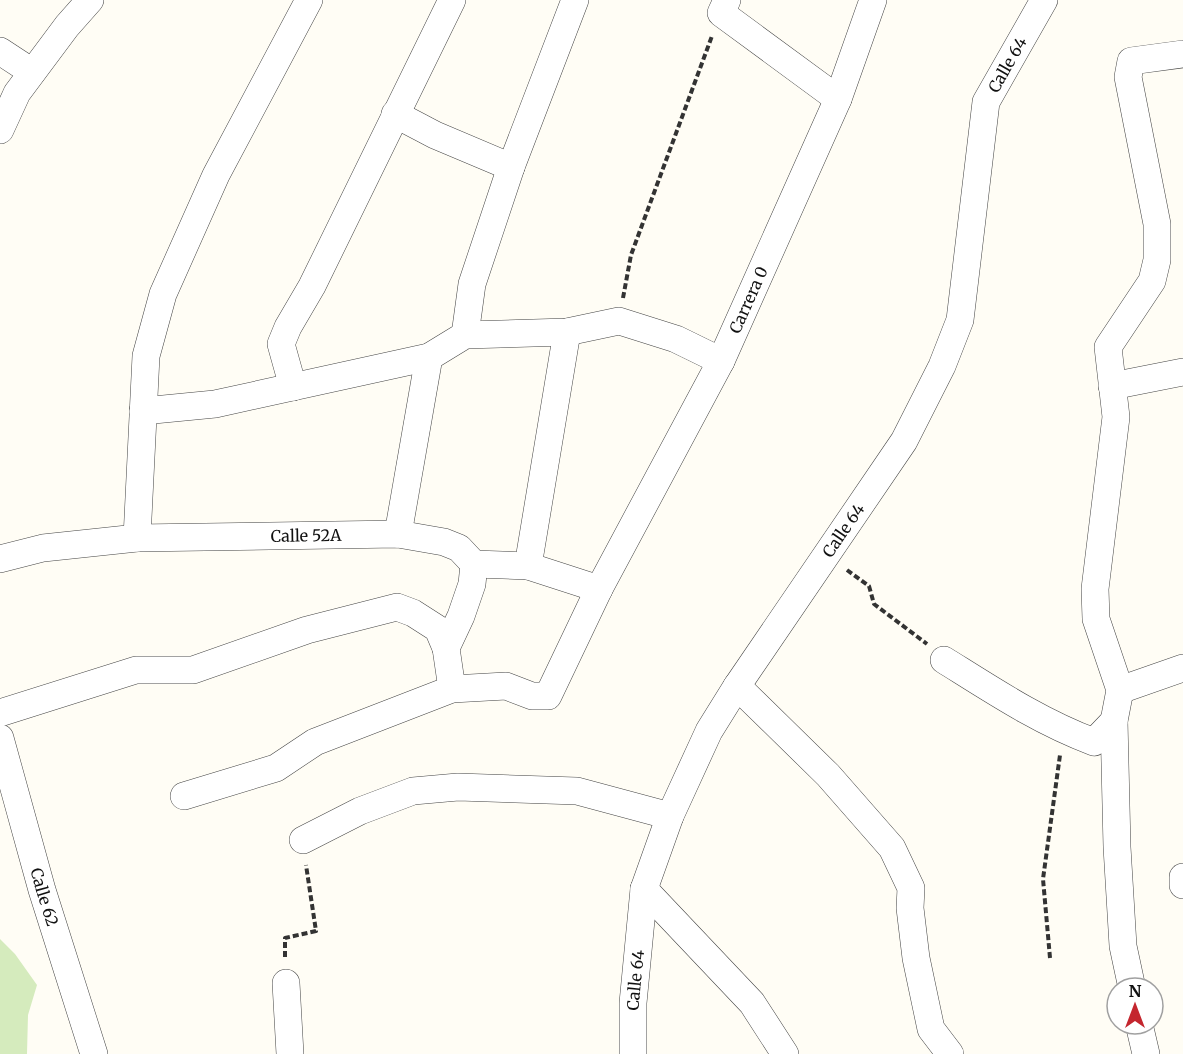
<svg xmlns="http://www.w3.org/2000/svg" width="1183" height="1054" font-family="Merriweather,serif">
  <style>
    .green { fill: #d5ebbd }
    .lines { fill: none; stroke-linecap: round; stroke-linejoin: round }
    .street-casing { stroke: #444; stroke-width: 28 }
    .path { stroke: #333; stroke-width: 4; stroke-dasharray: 6 3; stroke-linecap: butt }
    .street { stroke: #fff; stroke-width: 27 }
    .labels { text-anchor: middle; stroke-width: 6; stroke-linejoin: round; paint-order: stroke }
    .street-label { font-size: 16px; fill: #111; stroke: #fff }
  </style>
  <rect width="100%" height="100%" fill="#fffdf5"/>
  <path class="green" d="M0,939L15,954L37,985L28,1015L27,1054H0Z"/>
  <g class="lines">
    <defs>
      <g id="street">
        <path d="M727,0L721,13L838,99"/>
        <path d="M0,51L32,72"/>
        <path d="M395,114L435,135L511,167"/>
        <path d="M0,130L17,93L67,26L90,0"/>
        <path d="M465,335L472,284L511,167L575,0"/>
        <path d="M1112,386L1183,372"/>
        <path d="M293,387L281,344L288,327L312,286L452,0"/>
        <path d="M143,411L215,404L429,357L465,335L567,332L619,321L676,339L721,361"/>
        <path d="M398,534L429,357"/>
        <path d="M137,538L146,356L163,294L216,175L309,0"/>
        <path id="s1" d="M0,559L43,548L137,538L398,534L444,542L459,548L474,564L528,566L599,589"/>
        <path d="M528,566L567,332"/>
        <path d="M944,660C992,690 1040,722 1094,742L1114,721"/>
        <path d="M737,686L828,775L892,848L911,888L910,908L916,958L931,1029L950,1054"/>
        <path d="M452,689L446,648L461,616L472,584L474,564"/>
        <path d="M1120,690L1183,668"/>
        <path d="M0,713L136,670H193L307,630L397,607L413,613L438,629L446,648"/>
        <path id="s2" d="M0,738L42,890L94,1054"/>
        <path id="s3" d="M184,796L276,768L315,742L452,689L506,686L532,696H548L599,589L721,361L838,99L873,0"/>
        <path d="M303,840L360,811L413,791L458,787L577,791L670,816"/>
        <path d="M1183,877V885"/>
        <path d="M644,889L752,1003L785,1054"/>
        <path d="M286,983L290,1054"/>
        <path d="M1132,988L1123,946L1117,847L1114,721L1120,690L1096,619L1095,589L1116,417L1108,347L1152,281L1157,260V224L1128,77L1131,61L1183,54"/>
        <path d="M1139,1024L1146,1054"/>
        <path id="s4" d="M633,1054V1003L644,889L670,816L709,731L737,686L904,441L942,366L960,320L986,102L1044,0"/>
      </g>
    </defs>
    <use href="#street" class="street-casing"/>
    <path class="path" d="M623,298L631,255L712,36
      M847,570L869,586L874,604L927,644
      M285,957V938L316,931L306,865
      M1050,958L1043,879L1060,755"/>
    <use href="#street" class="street"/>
  </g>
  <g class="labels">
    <g class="street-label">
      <text dy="6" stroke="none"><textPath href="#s4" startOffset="1082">Calle 64</textPath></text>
      <text dy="6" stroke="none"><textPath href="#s3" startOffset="832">Carrera 0</textPath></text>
      <text dy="6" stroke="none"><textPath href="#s4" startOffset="578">Calle 64</textPath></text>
      <text dy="6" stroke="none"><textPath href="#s1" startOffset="308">Calle 52A</textPath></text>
      <text dy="6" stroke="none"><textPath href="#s2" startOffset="165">Calle 62</textPath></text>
      <text dy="6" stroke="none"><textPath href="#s4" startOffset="74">Calle 64</textPath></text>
    </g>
  </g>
  <g transform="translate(1135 1006)"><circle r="28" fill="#ffffff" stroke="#a0a0a0" stroke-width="1.5"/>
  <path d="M0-4.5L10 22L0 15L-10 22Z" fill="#c4262e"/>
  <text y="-9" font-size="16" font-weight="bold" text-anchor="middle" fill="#111111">N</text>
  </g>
</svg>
